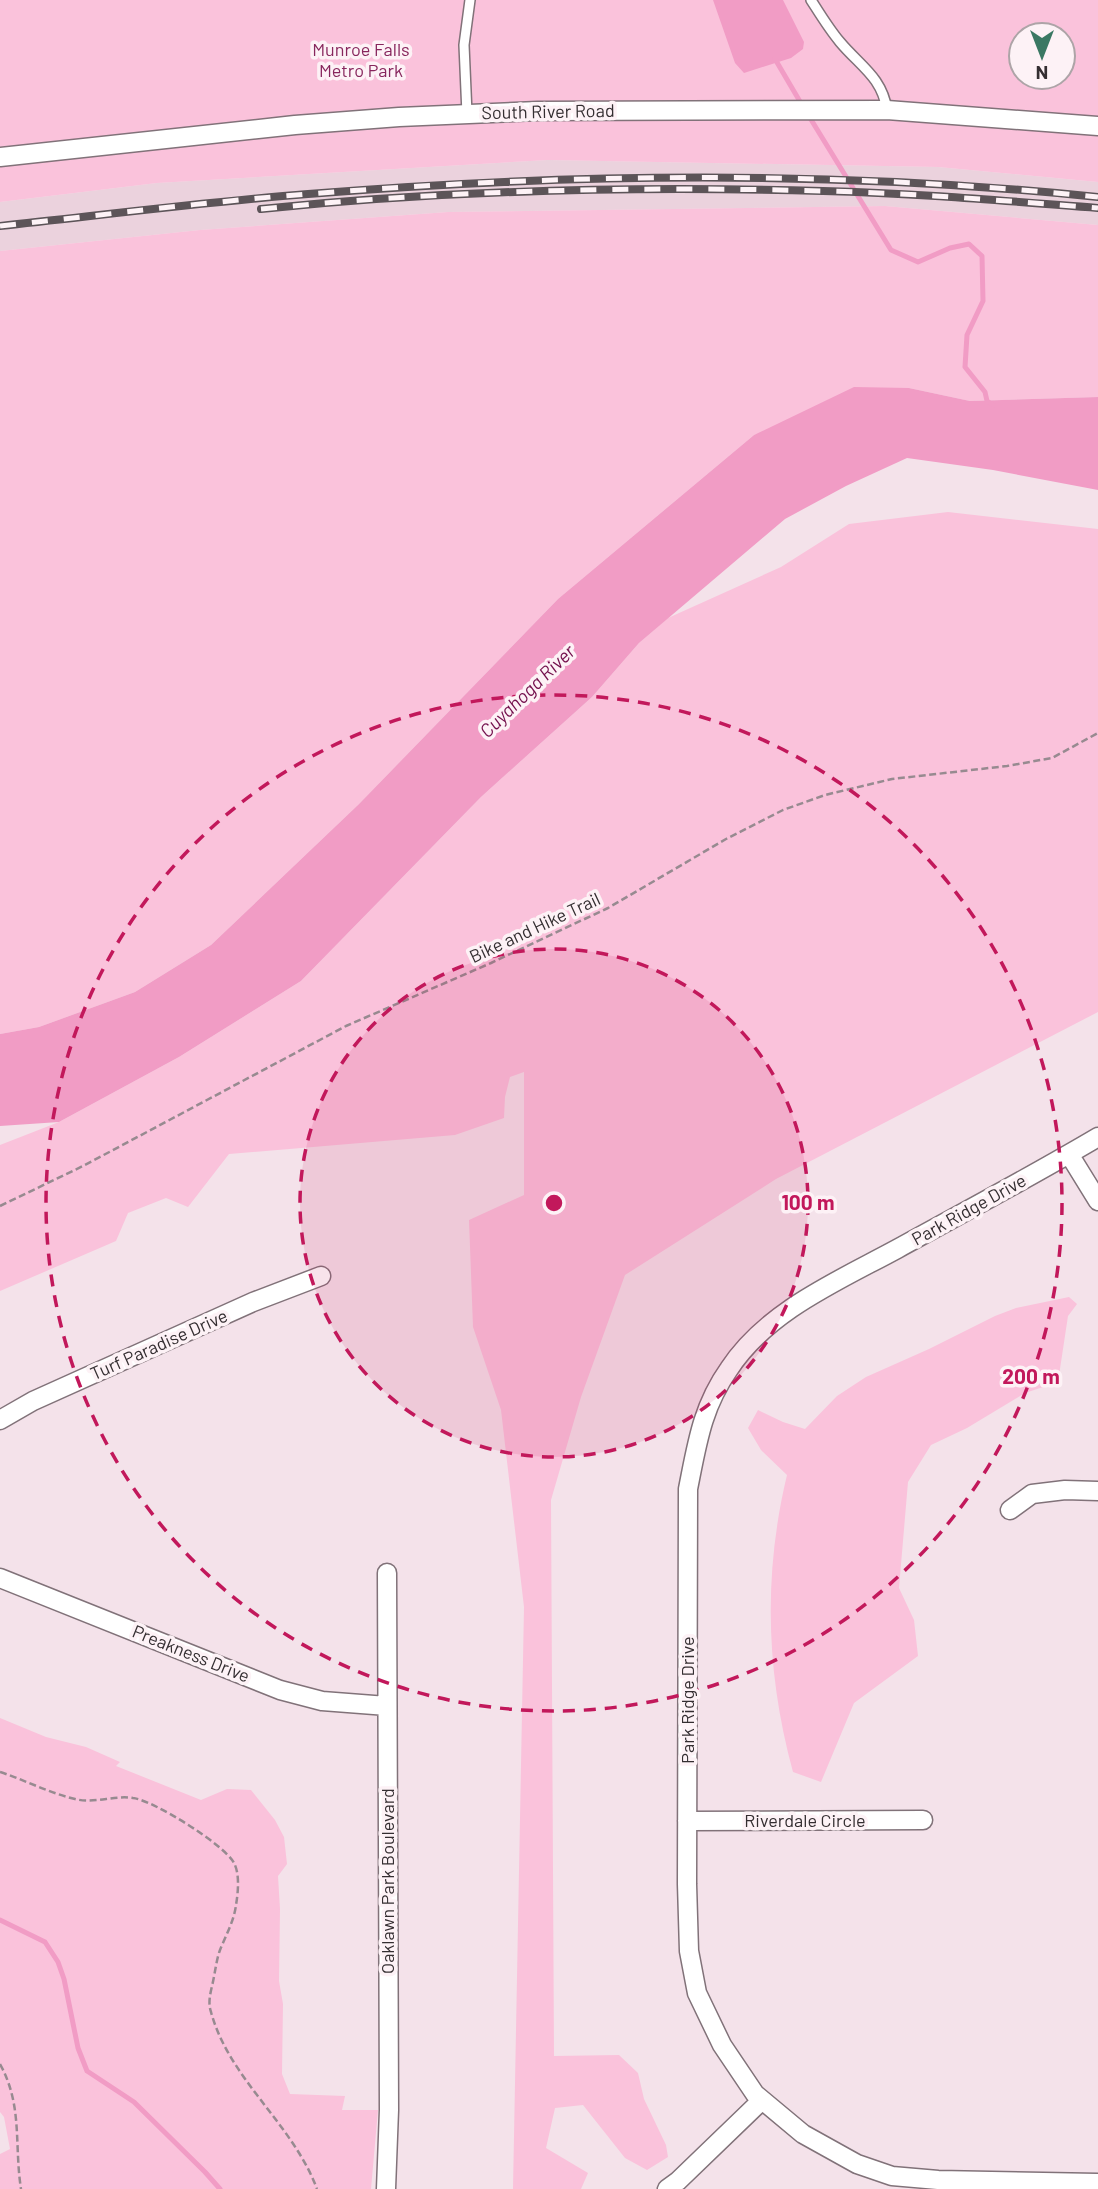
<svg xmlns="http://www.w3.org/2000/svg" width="1098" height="2189" font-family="Barlow,sans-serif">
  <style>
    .built { fill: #ebd2dd }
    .green { fill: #fac2db; fill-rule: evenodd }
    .water { fill: #f19cc5 }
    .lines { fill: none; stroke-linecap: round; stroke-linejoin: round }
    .stream { stroke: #f19cc5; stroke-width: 5 }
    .service-casing { stroke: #817279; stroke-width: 12 }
    .minor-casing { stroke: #817279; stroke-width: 21 }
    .path { stroke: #978a90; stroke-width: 2.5; stroke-dasharray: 7 3.5; stroke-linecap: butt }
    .service { stroke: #fff; stroke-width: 9 }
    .minor { stroke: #fff; stroke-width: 18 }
    .rail-casing { stroke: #5c5458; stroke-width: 8 }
    .rail { stroke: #fdf2f6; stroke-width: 5; stroke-dasharray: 16; stroke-linecap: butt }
    .ring { fill: none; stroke: #c2185b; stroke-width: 3.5; stroke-dasharray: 12 9 }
    .labels { text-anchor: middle; stroke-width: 7; stroke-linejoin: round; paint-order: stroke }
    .park-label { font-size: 18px; fill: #87265d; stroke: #fdf2f6 }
    .street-label { font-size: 18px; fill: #342e31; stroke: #fdf2f6 }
    .water-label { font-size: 19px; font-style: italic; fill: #730f4c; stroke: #fdf2f6 }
    .centre { fill: #c2185b; stroke: #fdf2f6; stroke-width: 3.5 }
    .ring-label { font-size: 21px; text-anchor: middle; font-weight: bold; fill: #c2185b; stroke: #fdf2f6; stroke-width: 7; stroke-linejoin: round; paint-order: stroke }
  </style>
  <rect width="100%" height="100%" fill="#f4e2ea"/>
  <path class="built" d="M548,160L938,167L1098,182V225L885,206L448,212L200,230L0,251V202L157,183Z"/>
  <path class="green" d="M0,0H1098V182L938,167L548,160L157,183L0,202ZM1021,35H1063V77H1021Z
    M885,206L1098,225V397L970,401L909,388L754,435L558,599L359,804L211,945L135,992L39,1027L0,1034V251L200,230L448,212Z
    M948,512L1098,529V1012L776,1179L625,1275L581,1397L551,1500L554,2056L619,2055L638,2073L644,2099L666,2145L668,2157L647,2170L625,2158L583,2105L555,2108L546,2148L588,2173L581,2189H513L524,1607L501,1410L473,1327L469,1220L524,1195V1072L510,1077L505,1097L504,1118L455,1135L229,1154L188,1207L166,1198L128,1213L116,1241L0,1291V1145L59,1122L179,1057L301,981L481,797L592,697L639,643L668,618L781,567L849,524Z
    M1069,1297L1077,1304L1068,1316L1058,1382L1025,1393L967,1428L931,1445L908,1482L899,1588L914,1620L918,1656L854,1703L821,1782L793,1772C766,1673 763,1575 787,1475L761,1450L748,1428L758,1410L783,1422L805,1429L837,1396L866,1377L929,1349L995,1316L1016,1308Z
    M0,1718L46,1737L86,1747L120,1762L116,1766L201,1800L227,1789L251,1790L275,1820L284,1837L287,1864L278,1876L280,1909L279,1981L283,2004L282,2074L290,2094L345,2096L342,2110H378L371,2189H0V2154L10,2149L4,2117L0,2112Z"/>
  <path class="water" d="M713,0H783L804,42L803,49L791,58L744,73L735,63Z
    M854,387L909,388L970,401L1098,397V490L993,470L907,458L846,486L785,519L639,643L592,697L481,797L301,981L179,1057L59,1122L0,1126V1034L39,1027L135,992L211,945L359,804L558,599L754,435Z"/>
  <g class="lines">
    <path class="stream" d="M775,59L802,105
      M807,113L891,250L918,262L950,248L969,244L982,256L983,301L967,335L965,367L985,392L987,401L993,405
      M0,1920L45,1942L58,1962L64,1979L78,2048L87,2071L134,2102L205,2172L220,2189"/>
    <defs>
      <path id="service" d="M811,0C820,14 829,29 840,42C860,66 882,77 887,110
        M467,114L464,45L470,0"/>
      <path id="minor" d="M0,157L295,125L399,117L538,111L887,110L1098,126
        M1098,1137C1032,1176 964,1212 897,1249C838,1281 767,1311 729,1369C702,1407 697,1444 688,1489L687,1884L689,1951L697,1993L722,2045L755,2094L803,2134L857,2164L892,2176L938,2180L1098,2183
        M1069,1154L1098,1201
        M0,1420L33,1401L253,1302L321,1276
        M1010,1510L1032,1494L1065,1490L1098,1491
        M0,1578L280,1690L322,1701L387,1706
        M687,1821L923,1820
        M386,2189L389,2110L387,1573
        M667,2189L678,2181L762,2100"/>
    </defs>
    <use href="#service" class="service-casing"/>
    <use href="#minor" class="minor-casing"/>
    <path class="path" d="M0,1206L83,1166L346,1026L491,963L608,908L726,839L783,810L825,795L892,779L1007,766L1052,758L1098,733
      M0,1772C25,1780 49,1793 75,1799C94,1804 114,1795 133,1798C153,1800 225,1845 234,1863C240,1874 238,1893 236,1905C234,1921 226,1935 220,1950C216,1961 215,1974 212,1986C210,1995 208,2003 211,2012C229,2079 293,2124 317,2189
      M0,2064C23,2106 14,2144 21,2189"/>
    <use href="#service" class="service"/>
    <use href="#minor" class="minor"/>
    <defs>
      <path id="rail" d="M261,209C447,190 636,186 823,191C915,193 1006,201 1098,208
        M0,226C103,215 205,202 308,194C570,173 836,170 1098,197"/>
    </defs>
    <use href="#rail" class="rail-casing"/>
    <use href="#rail" class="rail"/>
  </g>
  <circle cx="554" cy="1203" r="254" fill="#c2185b" fill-opacity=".12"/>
  <g class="ring">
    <circle cx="554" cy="1203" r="254"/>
    <circle cx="554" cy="1203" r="508"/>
  </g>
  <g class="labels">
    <g class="park-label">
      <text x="361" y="56">Munroe Falls<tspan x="361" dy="21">Metro Park</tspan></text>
    </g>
    <g class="street-label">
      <text transform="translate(548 112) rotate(-1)" y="6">South River Road</text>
      <text transform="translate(535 928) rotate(-25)" y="6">Bike and Hike Trail</text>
      <text transform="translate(969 1210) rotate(-29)" y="6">Park Ridge Drive</text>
      <text transform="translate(159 1345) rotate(-24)" y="6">Turf Paradise Drive</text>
      <text transform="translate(191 1654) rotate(22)" y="6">Preakness Drive</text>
      <text transform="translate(688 1700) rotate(-90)" y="6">Park Ridge Drive</text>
      <text x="805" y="1827">Riverdale Circle</text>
      <text transform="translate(388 1881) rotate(-90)" y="6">Oaklawn Park Boulevard</text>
    </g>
    <g class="water-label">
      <text transform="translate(527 691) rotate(-44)" y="7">Cuyahoga River</text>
    </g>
  </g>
  <circle cx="554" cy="1203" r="10" class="centre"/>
  <g class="ring-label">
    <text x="808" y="1210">100 m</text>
    <text x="1031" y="1384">200 m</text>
  </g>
  <g transform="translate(1042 56) rotate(180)"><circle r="33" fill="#fdf2f6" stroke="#ada4a7" stroke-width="2"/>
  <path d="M0-5L12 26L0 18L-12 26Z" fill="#3a7863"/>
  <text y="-10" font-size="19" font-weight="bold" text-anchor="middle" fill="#342e31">N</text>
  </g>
</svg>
